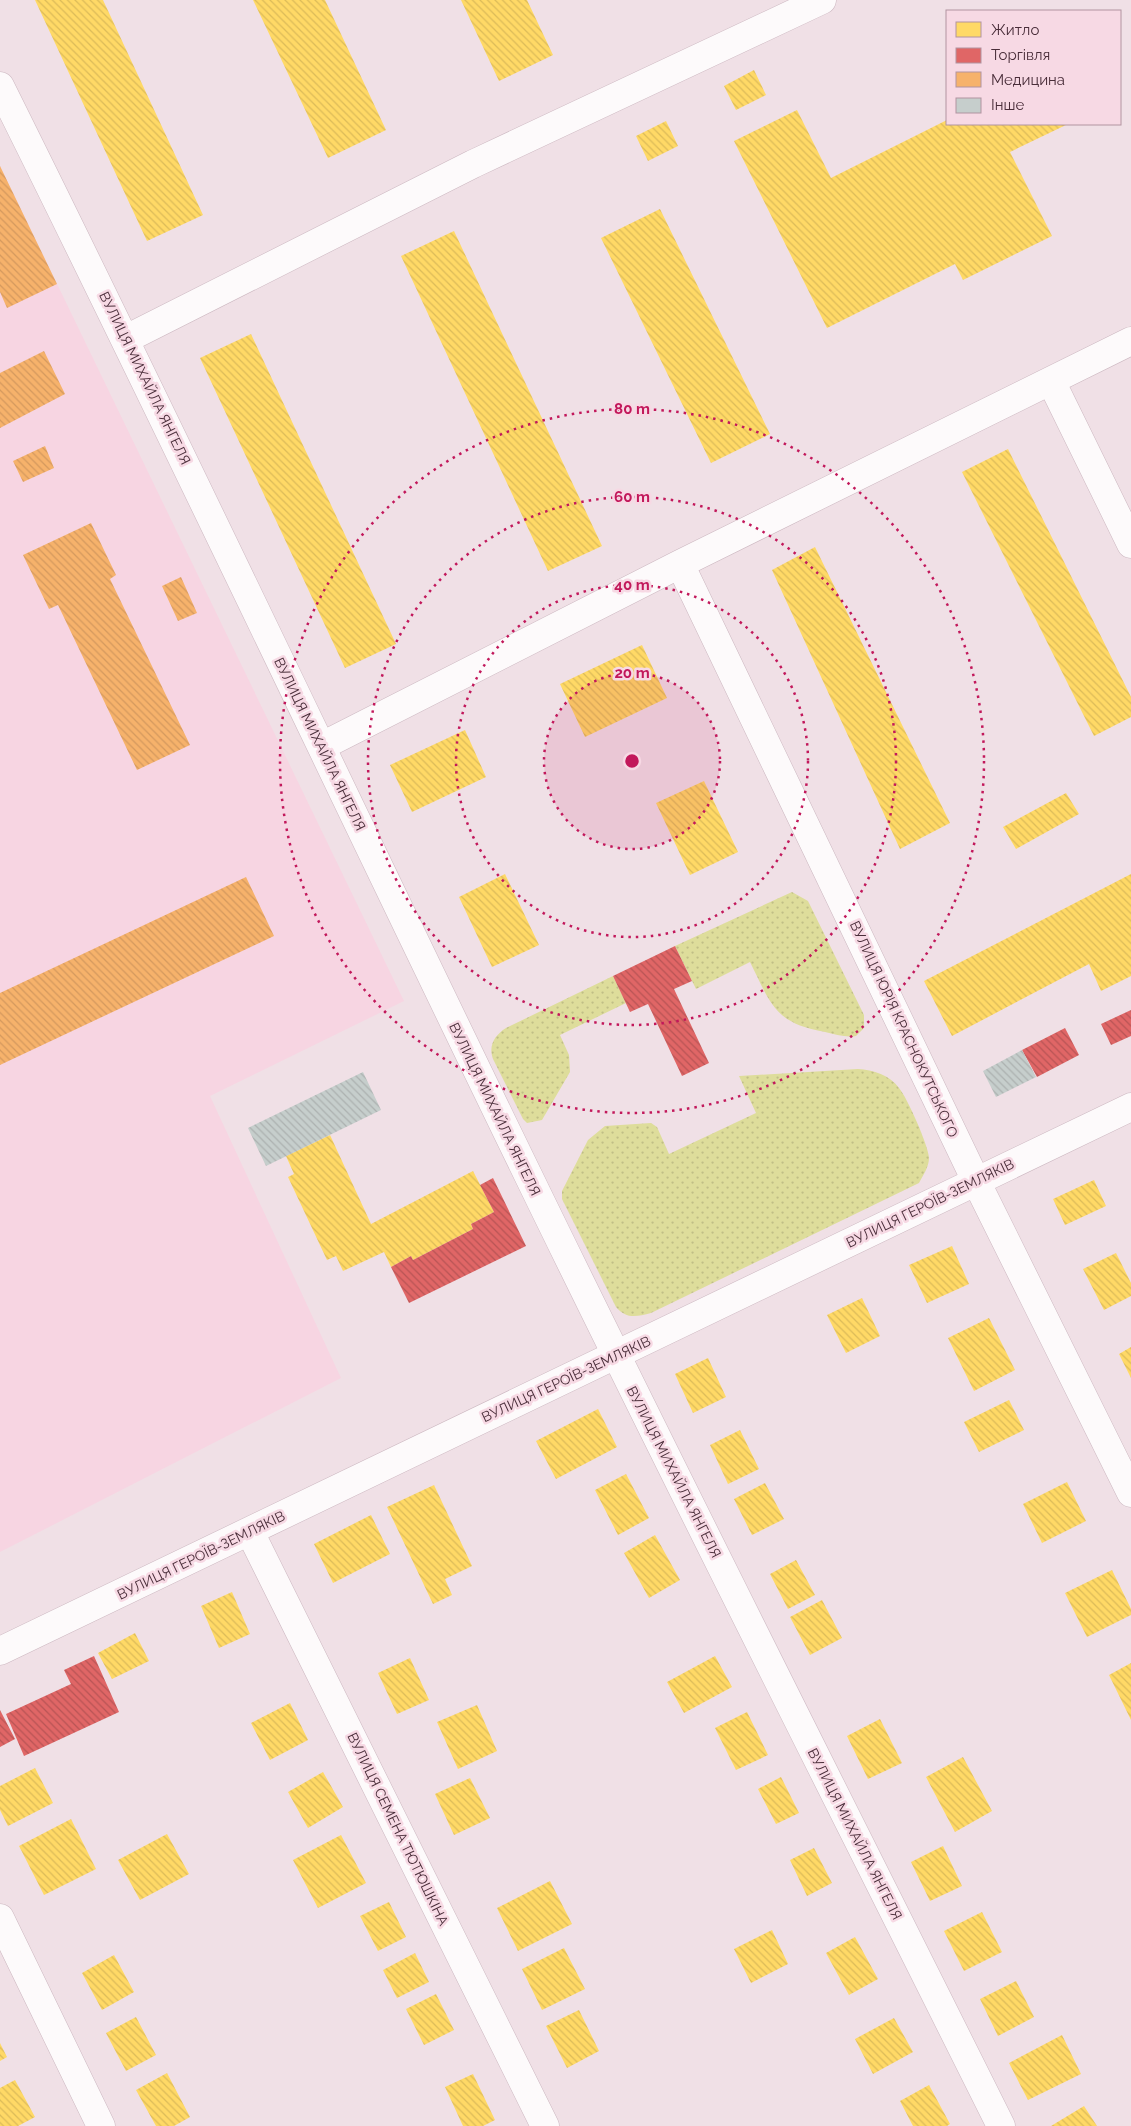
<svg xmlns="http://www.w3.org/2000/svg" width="1131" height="2126" font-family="Raleway,sans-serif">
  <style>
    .built { fill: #f7d5e2 }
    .grass { fill: url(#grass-dots) }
    .homes { fill: url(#homes-back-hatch) }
    .shops { fill: url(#shops-back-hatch) }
    .health { fill: url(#health-back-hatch) }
    .building { fill: url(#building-back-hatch) }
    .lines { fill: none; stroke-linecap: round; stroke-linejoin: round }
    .minor-casing { stroke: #ccb7c0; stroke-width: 29 }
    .major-casing { stroke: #ccb7c0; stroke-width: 29 }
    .minor { stroke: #fdfafb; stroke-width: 28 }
    .major { stroke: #fdfafb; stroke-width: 28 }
    .ring { fill: none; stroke: #c2185b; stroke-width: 2.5; stroke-dasharray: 2.5 5 }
    .labels { text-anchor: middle; stroke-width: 5; stroke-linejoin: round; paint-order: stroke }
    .street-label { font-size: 14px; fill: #492d39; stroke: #f7d9e4 }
    .centre { fill: #c2185b; stroke: #f7d9e4; stroke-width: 2.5 }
    .ring-label { font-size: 15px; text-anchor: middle; font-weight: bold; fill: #c2185b; stroke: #f7d9e4; stroke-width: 5; stroke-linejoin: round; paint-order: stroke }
  </style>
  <defs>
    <pattern id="grass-dots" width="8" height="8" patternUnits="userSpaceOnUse" patternTransform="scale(1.25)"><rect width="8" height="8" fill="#dedd9b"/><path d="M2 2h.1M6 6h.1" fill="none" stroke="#c0be86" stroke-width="1.8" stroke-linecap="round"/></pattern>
    <pattern id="homes-back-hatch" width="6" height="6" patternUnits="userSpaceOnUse" patternTransform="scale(1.25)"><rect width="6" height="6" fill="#ffd966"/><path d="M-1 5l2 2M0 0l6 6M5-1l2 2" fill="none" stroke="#dcbb59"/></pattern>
    <pattern id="shops-back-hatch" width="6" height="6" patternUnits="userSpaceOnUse" patternTransform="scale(1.25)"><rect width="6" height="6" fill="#e06666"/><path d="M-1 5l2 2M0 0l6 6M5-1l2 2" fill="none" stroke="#b85455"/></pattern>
    <pattern id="health-back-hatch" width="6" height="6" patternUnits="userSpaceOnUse" patternTransform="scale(1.25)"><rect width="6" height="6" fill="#f6b26b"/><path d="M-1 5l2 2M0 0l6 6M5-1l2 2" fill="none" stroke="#d4995e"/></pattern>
    <pattern id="building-back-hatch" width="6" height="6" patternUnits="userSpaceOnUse" patternTransform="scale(1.25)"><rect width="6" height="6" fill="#c6cecc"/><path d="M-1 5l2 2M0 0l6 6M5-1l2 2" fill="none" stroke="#acb1b0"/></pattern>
  </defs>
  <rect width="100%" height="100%" fill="#f0e0e6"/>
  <path class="built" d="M0,166L404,1001L210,1096L341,1378L0,1552Z"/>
  <path class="grass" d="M792,892L808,901L864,1015V1028L856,1036C846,1038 835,1034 825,1032C774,1023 771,1004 750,962L696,989L675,946Z
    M613,976L626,1003L560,1035L569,1055L570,1072L542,1120L527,1123L523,1119L493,1059C488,1045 495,1035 506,1028Z
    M858,1069C873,1070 890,1075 899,1088C907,1097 929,1147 929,1158C929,1167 923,1175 919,1183L651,1313C636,1317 626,1319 616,1307L562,1199V1191L588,1140L605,1126L651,1123L657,1127L669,1154L756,1113L739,1076Z"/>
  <path class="homes" d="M35,0H103L203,215L147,241Z
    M253,0H325L386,130L328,158Z
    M461,0H527L553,55L499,81Z
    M754,70L766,95L736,110L724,86Z
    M797,110L831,178L947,120V124H1068L1010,152L1052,236L963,280L955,264L827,328L734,141Z
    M666,121L678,146L648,161L636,136Z
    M660,209L770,434L711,463L601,238Z
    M454,231L602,546L548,571L401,256Z
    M251,334L396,644L345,668L200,358Z
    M1008,449L1131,697V717L1094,736L962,472Z
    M815,547L950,823L900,849L772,570Z
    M642,645L667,698L585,737L560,684Z
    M465,730L486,777L412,812L390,765Z
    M704,781L738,852L690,875L656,803Z
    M1066,793L1079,814L1016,849L1003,827Z
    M505,874L539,945L492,967L459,897Z
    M1131,874V976L1101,991L1089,964L952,1036L924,981Z
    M330,1135L371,1224L473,1171L494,1212L471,1224L473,1229L413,1260L411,1256L391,1267L384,1252L343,1271L336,1256L327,1260L288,1177L294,1174L286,1156Z
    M1094,1180L1106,1206L1065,1225L1053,1199Z
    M952,1246L969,1284L927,1303L909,1265Z
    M1116,1253L1131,1283V1296L1104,1310L1083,1269Z
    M862,1298L880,1336L846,1353L827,1315Z
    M989,1318L1015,1370L974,1391L948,1338Z
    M1131,1347V1378L1119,1354Z
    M708,1358L726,1397L693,1413L675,1374Z
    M1009,1400L1024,1430L979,1452L964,1422Z
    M598,1409L617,1447L556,1479L536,1441Z
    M740,1430L759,1469L728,1484L710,1445Z
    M626,1474L649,1518L618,1535L595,1490Z
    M1067,1482L1086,1521L1042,1543L1023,1504Z
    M765,1483L784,1519L752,1535L734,1499Z
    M434,1485L472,1566L445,1579L452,1595L433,1604L387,1507Z
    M371,1515L390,1554L333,1583L314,1544Z
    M655,1535L680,1580L649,1598L624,1553Z
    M796,1560L815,1595L788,1609L770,1574Z
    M1112,1570L1131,1609V1615L1087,1637L1065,1593Z
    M232,1592L250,1634L219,1648L201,1606Z
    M822,1600L842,1638L810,1655L790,1617Z
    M135,1633L149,1661L112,1679L98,1653Z
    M715,1656L732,1687L684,1713L667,1682Z
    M410,1658L429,1700L397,1714L378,1673Z
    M1131,1663V1720L1109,1675Z
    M290,1703L308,1740L270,1760L251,1723Z
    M477,1705L497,1751L458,1769L437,1722Z
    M747,1712L768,1755L736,1770L715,1728Z
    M880,1719L902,1763L868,1779L847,1736Z
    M963,1757L992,1811L955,1832L926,1777Z
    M35,1768L53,1803L8,1826L0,1810V1786Z
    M323,1772L343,1807L308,1828L288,1792Z
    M781,1777L799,1813L776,1824L758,1789Z
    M470,1778L490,1818L454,1835L435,1794Z
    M71,1819L96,1869L44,1895L19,1846Z
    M167,1834L189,1874L140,1900L118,1860Z
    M341,1835L366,1883L318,1908L293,1860Z
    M943,1846L962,1886L930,1901L911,1862Z
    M814,1848L832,1883L807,1896L790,1860Z
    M550,1881L572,1924L518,1951L497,1908Z
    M389,1902L406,1937L378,1951L360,1916Z
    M982,1912L1002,1952L964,1971L944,1931Z
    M772,1930L788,1964L751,1983L734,1949Z
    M855,1937L878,1979L849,1995L826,1953Z
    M564,1948L585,1989L542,2010L522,1969Z
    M415,1953L429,1982L397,1998L383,1970Z
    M114,1955L134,1992L102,2010L82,1973Z
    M1016,1981L1034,2017L998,2036L980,1999Z
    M436,1994L454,2030L424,2045L406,2009Z
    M579,2010L599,2051L567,2068L546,2026Z
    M136,2017L156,2055L126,2071L106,2033Z
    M894,2018L913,2052L873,2074L855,2039Z
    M1062,2035L1081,2074L1028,2100L1009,2063Z
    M0,2043L7,2057L0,2061Z
    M167,2073L190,2117L174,2126H156L136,2090Z
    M473,2074L495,2120L483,2126H463L445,2087Z
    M15,2080L35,2117L18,2126H0V2088Z
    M929,2085L950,2124L947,2126H913L900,2101Z
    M1084,2106L1097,2126H1051Z"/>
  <path class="shops" d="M675,946L692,981L674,989L709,1063L682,1076L648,1004L630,1012L613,976Z
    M1131,1010V1036L1111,1045L1101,1024Z
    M1065,1028L1079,1055L1037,1077L1022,1050Z
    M493,1178L526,1246L409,1303L391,1267L411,1256L413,1260L473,1229L471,1224L494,1212L480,1185Z
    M94,1656L119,1712L24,1756L6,1714L71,1684L64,1670Z
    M0,1710L15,1739L0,1747Z"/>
  <path class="health" d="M0,166L57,284L7,308L0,292Z
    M44,351L65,394L0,428V373Z
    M45,446L54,468L23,482L13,461Z
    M91,523L116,575L110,579L190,745L137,770L58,605L49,609L23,555Z
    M181,577L197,613L178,621L162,586Z
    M246,877L274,936L0,1065V993Z"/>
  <path class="building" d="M1022,1050L1036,1077L996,1097L983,1071Z
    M363,1072L381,1110L266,1166L248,1128Z"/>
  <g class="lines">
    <defs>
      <path id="minor" d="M0,86C180,447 351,812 528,1175C683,1494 843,1809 1001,2126
        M126,339L473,164L822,0
        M1051,381L1131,544
        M680,564L976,1181L1131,1493
        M322,746L680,564L1131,341
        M250,1532L545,2126
        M0,1918L101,2126"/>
      <path id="major" d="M0,1651L1131,1107"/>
    </defs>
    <use href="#minor" class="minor-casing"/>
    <use href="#major" class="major-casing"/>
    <use href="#minor" class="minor"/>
    <use href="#major" class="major"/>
  </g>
  <circle cx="632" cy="761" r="88" fill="#c2185b" fill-opacity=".12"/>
  <g class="ring">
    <circle cx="632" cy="761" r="88"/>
    <circle cx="632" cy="761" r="176"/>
    <circle cx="632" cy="761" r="264"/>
    <circle cx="632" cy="761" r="352"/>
  </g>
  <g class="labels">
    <g class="street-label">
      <text transform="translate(145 378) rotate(64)" y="5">ВУЛИЦЯ МИХАЙЛА ЯНГЕЛЯ</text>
      <text transform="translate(320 744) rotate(64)" y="5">ВУЛИЦЯ МИХАЙЛА ЯНГЕЛЯ</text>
      <text transform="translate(904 1029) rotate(65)" y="5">ВУЛИЦЯ ЮРІЯ КРАСНОКУТСЬКОГО</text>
      <text transform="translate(495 1109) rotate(64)" y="5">ВУЛИЦЯ МИХАЙЛА ЯНГЕЛЯ</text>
      <text transform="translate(930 1203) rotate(-26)" y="5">ВУЛИЦЯ ГЕРОЇВ-ЗЕМЛЯКІВ</text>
      <text transform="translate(566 1379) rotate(-25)" y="5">ВУЛИЦЯ ГЕРОЇВ-ЗЕМЛЯКІВ</text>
      <text transform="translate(674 1472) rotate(63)" y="5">ВУЛИЦЯ МИХАЙЛА ЯНГЕЛЯ</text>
      <text transform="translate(201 1555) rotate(-26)" y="5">ВУЛИЦЯ ГЕРОЇВ-ЗЕМЛЯКІВ</text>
      <text transform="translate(398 1829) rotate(64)" y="5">ВУЛИЦЯ СЕМЕНА ТЮТЮШКІНА</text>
      <text transform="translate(855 1834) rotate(63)" y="5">ВУЛИЦЯ МИХАЙЛА ЯНГЕЛЯ</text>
    </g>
  </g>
  <circle cx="632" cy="761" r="8" class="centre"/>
  <g class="ring-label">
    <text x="632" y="414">80 m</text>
    <text x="632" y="502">60 m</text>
    <text x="632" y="590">40 m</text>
    <text x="632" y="678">20 m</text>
  </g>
  <rect x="946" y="10" width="175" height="115" fill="#f7d9e4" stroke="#b194a0"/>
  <rect x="956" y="22" width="25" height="15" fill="#ffd966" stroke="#b194a0"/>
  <text x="991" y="35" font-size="15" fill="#492d39">Житло</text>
  <rect x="956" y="48" width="25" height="15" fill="#e06666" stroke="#b194a0"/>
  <text x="991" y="60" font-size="15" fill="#492d39">Торгівля</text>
  <rect x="956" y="72" width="25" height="15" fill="#f6b26b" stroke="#b194a0"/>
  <text x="991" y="85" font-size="15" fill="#492d39">Медицина</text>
  <rect x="956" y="98" width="25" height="15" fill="#c6cecc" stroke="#b194a0"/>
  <text x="991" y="110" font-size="15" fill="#492d39">Інше</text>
</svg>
